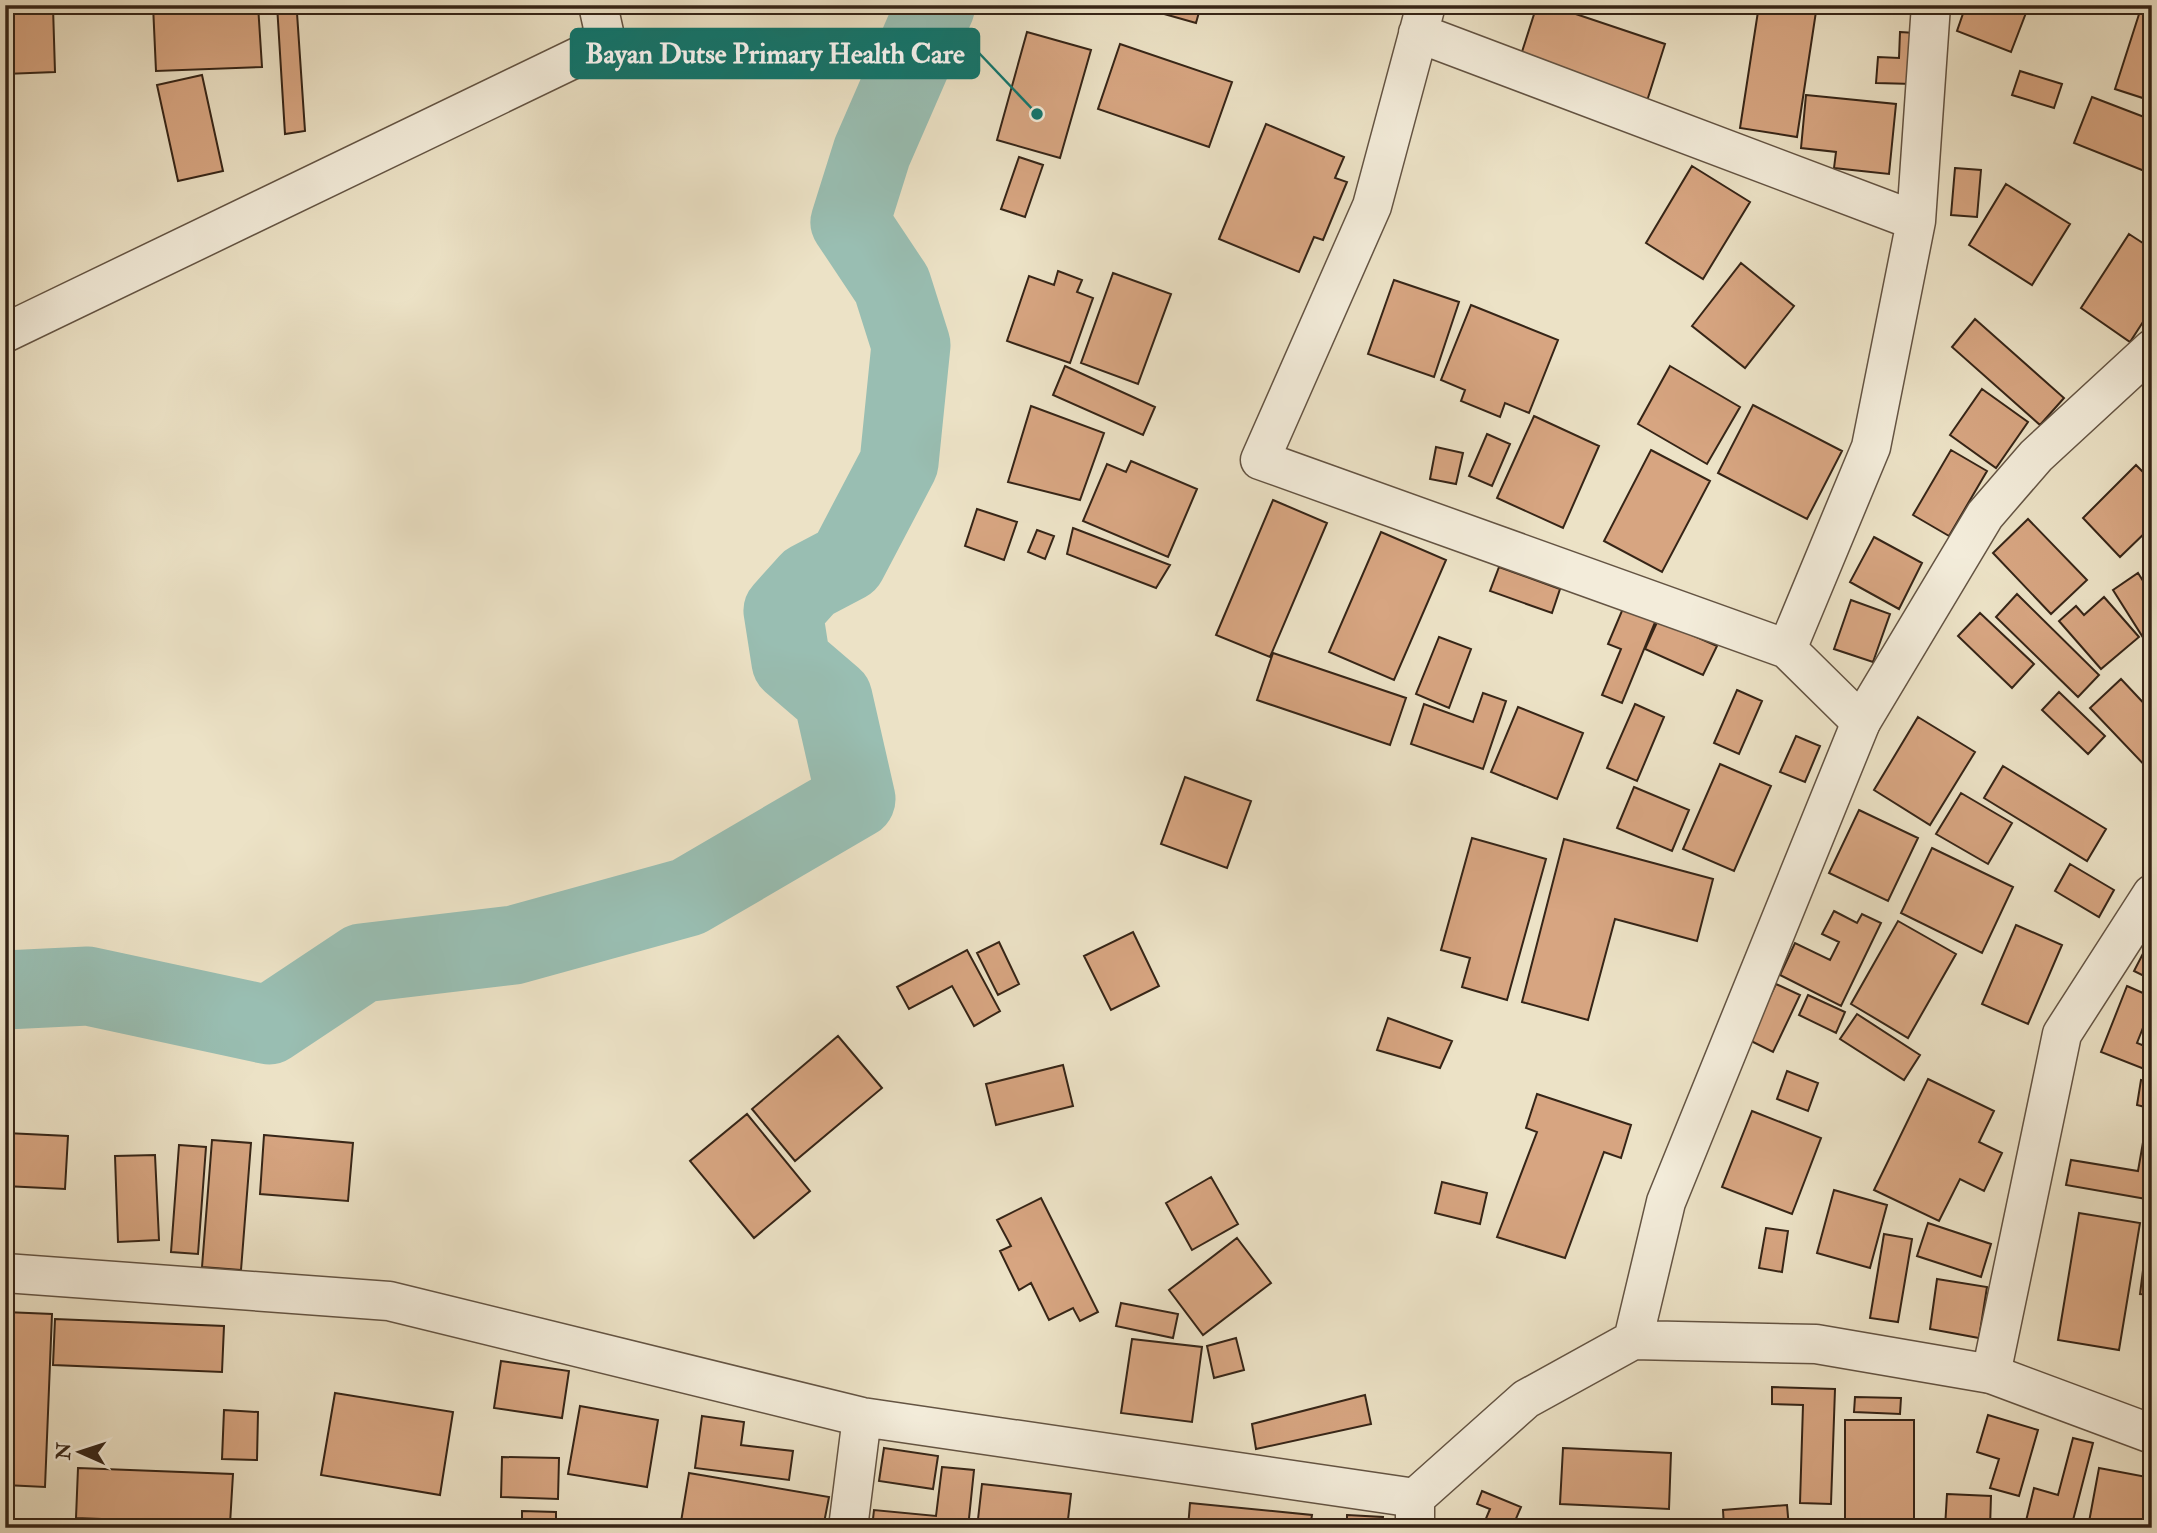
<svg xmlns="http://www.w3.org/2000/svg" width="2157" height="1533" font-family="'IM FELL Double Pica',serif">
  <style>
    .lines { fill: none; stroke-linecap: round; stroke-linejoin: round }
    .river { stroke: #99beb2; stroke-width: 79 }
    .building { fill: #d7a581; stroke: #362517; stroke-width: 2 }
    .minor-casing { stroke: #645443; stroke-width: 41 }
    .tertiary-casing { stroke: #645443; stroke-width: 41 }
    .minor { stroke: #f3ecda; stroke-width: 38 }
    .tertiary { stroke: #f3ecda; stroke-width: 38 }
    .leader { fill: none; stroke: #0f766e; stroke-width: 2.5 }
    .callout-dot { fill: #0f766e; stroke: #f3ecda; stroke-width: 2.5 }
    .callout { fill: #0f766e; stroke: #0f766e; stroke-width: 2.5 }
    .callout-label { font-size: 28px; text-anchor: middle; font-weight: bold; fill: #fff }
  </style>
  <rect width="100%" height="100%" fill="#ece2c6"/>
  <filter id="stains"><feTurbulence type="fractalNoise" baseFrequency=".00286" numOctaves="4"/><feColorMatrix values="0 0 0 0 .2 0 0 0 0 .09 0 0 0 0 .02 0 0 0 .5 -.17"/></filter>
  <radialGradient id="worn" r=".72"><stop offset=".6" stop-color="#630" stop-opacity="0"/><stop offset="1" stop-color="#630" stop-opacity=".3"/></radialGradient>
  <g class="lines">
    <path class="river" d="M5,990L88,986L269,1025L362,963L514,945L688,897L856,799L833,698L791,662L783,611L809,582L847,562L899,463L911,345L892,285L850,222L872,152L936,5"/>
  </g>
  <path class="building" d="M153,5H258L262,67L156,71Z
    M277,5H325V9L297,13L305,131L285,134Z
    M1151,5H1201L1196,23L1150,10Z
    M1537,5H1549L1665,44L1647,101L1520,58Z
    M1759,5H1817L1797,137L1740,128Z
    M1966,5H2029L2011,52L1957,31Z
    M53,7L55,72L5,74V9Z
    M2141,8L2152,12V101L2115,89Z
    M1027,32L1091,50L1060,158L997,140Z
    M1900,32L1915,33L1913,84L1876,83L1878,57L1899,58Z
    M1120,44L1232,82L1209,147L1098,109Z
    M2020,71L2062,84L2054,108L2012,95Z
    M202,75L223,171L178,181L157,85Z
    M1806,95L1896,104L1889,174L1834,168L1836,152L1801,148Z
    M2092,97L2152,120V174L2074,143Z
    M1266,124L1344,157L1335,178L1347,182L1323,240L1314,237L1299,272L1219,239Z
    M1019,157L1043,165L1025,217L1001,209Z
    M1692,166L1750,202L1703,279L1646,243Z
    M1955,168L1981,170L1977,217L1951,215Z
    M2006,184L2070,224L2032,285L1969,245Z
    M2129,234L2152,249V308L2130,342L2081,308Z
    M1741,263L1794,306L1745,368L1692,326Z
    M1058,271L1082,280L1077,292L1093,298L1070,363L1007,341L1029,276L1054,285Z
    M1113,273L1171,294L1138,384L1081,363Z
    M1394,280L1459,302L1434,377L1368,354Z
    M1471,305L1558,340L1529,413L1505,403L1500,417L1461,401L1465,390L1441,380Z
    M1975,319L2064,398L2040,425L1952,347Z
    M1065,366L1155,407L1143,435L1053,395Z
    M1670,366L1740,407L1707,464L1638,424Z
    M1982,389L2028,422L1996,468L1950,435Z
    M1753,405L1842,451L1807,519L1718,473Z
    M1031,406L1104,433L1080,500L1008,482Z
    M1534,416L1599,446L1563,528L1497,498Z
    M1487,434L1510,444L1492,486L1469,476Z
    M1436,447L1463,453L1456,484L1430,479Z
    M1651,450L1710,481L1662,572L1604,541Z
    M1951,450L1987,471L1949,536L1913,515Z
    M1131,461L1197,489L1168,557L1083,521L1107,464L1126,472Z
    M2136,465L2152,481V526L2120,557L2083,518Z
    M1273,500L1327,523L1270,657L1216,635Z
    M977,509L1017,522L1004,560L965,546Z
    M2028,519L2087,580L2051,614L1993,553Z
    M1073,528L1170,565L1156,588L1067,554Z
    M1037,530L1054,536L1045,559L1028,552Z
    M1381,532L1446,560L1394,680L1329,652Z
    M1874,537L1922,563L1899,609L1850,582Z
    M1499,567L1560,589L1552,613L1490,591Z
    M2138,573L2152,595V634L2144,639L2113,590Z
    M2017,594L2099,675L2078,697L1996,617Z
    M2104,597L2139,637L2101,669L2059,621L2076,606L2084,615Z
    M1851,600L1890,614L1873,662L1834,649Z
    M1624,606L1656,620L1622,703L1602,695L1621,649L1608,644Z
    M1980,613L2034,664L2012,688L1958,636Z
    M1658,620L1717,646L1703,675L1645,649Z
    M1439,637L1471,649L1449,708L1416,694Z
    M1273,653L1406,698L1390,745L1257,700Z
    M2121,679L2152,712V773L2090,708Z
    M1737,690L1762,701L1739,754L1714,743Z
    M2059,692L2105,736L2088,754L2042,710Z
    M1483,693L1506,701L1483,769L1411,744L1424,704L1473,722Z
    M1635,704L1664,717L1637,781L1607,768Z
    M1518,707L1583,733L1557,799L1491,772Z
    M1918,717L1975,752L1930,825L1874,790Z
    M1796,736L1820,746L1805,782L1780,772Z
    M1720,764L1771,786L1734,871L1683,849Z
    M2003,766L2106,829L2087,861L1984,798Z
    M1185,777L1251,801L1227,868L1161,844Z
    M1634,787L1689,810L1672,851L1617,828Z
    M1961,793L2012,823L1988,864L1936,834Z
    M1859,810L1918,838L1888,901L1829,873Z
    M1472,838L1546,859L1507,1000L1462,987L1470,958L1441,950Z
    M1564,839L1713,879L1697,941L1615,919L1588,1020L1522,1002Z
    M1932,848L2013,887L1982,953L1901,913Z
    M2070,864L2114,890L2099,917L2055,891Z
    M1834,911L1857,923L1862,914L1881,923L1841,1006L1780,975L1795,943L1830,960L1839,942L1822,934Z
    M1898,921L1956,954L1908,1038L1851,1004Z
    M2016,925L2062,945L2028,1024L1982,1004Z
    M1133,932L1159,986L1111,1010L1084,956Z
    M2152,936V980L2134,971Z
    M999,942L1019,984L998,995L977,953Z
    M967,950L1000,1011L974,1026L952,986L909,1009L897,987Z
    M1776,984L1800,995L1773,1052L1749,1040Z
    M2127,986L2152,997V1005L2137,1043L2152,1049V1072L2101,1052Z
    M1808,995L1845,1012L1836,1033L1799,1015Z
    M1857,1014L1920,1055L1904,1080L1840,1039Z
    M1388,1018L1452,1041L1440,1068L1377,1050Z
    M838,1036L882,1088L795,1161L752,1109Z
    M1063,1065L1073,1106L996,1125L986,1084Z
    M1787,1071L1818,1083L1808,1111L1777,1099Z
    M1928,1079L1994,1111L1979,1142L2002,1153L1984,1191L1960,1179L1939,1221L1874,1190Z
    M2141,1080L2152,1082V1200L2066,1185L2071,1160L2138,1171L2149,1108L2137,1105Z
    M1537,1094L1631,1125L1621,1158L1604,1152L1565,1258L1497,1237L1537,1132L1526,1128Z
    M1752,1111L1821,1138L1792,1214L1722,1187Z
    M747,1114L810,1191L754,1238L690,1161Z
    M6,1133L68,1136L65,1189L5,1186Z
    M264,1135L353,1143L348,1201L260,1194Z
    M212,1140L251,1143L241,1270L202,1267Z
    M179,1145L206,1147L198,1254L171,1252Z
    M155,1155L159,1240L118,1242L115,1156Z
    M1211,1177L1238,1224L1192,1250L1166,1203Z
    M1442,1182L1487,1193L1480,1224L1435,1213Z
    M1834,1190L1887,1205L1870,1268L1817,1253Z
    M1041,1198L1098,1312L1080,1321L1073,1308L1049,1320L1031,1283L1019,1290L1000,1251L1011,1246L997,1220Z
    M2079,1213L2140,1223L2119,1350L2058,1340Z
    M1928,1223L1991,1244L1981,1277L1917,1256Z
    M2149,1223H2152V1295L2140,1294Z
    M1766,1228L1788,1231L1782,1272L1759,1268Z
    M1884,1234L1912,1239L1898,1322L1870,1318Z
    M1237,1238L1271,1283L1203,1335L1169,1290Z
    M1937,1279L1987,1287L1979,1338L1930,1329Z
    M1121,1303L1178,1314L1173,1338L1116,1326Z
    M5,1312L52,1314L45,1487L5,1485Z
    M55,1319L224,1326L222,1372L53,1365Z
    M1236,1338L1244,1370L1214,1378L1207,1346Z
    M1132,1339L1202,1347L1192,1422L1121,1413Z
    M501,1361L569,1371L562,1418L494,1408Z
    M1772,1387L1835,1389L1831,1504L1800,1503L1803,1405L1772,1404Z
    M335,1393L453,1412L440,1495L321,1475Z
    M1365,1395L1371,1424L1256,1449L1252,1424Z
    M1855,1397L1901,1398L1900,1414L1854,1412Z
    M580,1406L658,1420L647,1487L568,1474Z
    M224,1410L258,1412L257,1460L222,1459Z
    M1988,1415L2038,1430L2019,1496L1990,1488L1999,1459L1977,1452Z
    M702,1416L744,1422L741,1445L793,1451L789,1480L695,1468Z
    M1845,1420H1914V1528H1845Z
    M2073,1438L2093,1443L2071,1528H2034L2025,1525L2034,1488L2058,1495Z
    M884,1448L938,1456L933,1489L879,1481Z
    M1563,1448L1671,1453L1669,1509L1560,1504Z
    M502,1457L559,1458L558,1499L501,1497Z
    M942,1467L974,1470L968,1528H872L874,1510L936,1516Z
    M78,1468L233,1474L230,1524L76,1518Z
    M2099,1468L2152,1478L2144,1528H2119L2089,1522Z
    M689,1473L829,1497L823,1528H680Z
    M982,1484L1071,1494L1067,1528H977Z
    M1482,1491L1521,1507L1512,1528H1482L1490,1509L1477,1504Z
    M1947,1494L1991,1496L1990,1528H1945Z
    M1190,1503L1312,1515L1310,1528H1188Z
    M1787,1505L1789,1528H1724L1723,1510Z
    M522,1511L556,1512V1528H522Z
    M1347,1515L1383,1517L1382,1528H1347Z
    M577,1520L615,1528H575Z"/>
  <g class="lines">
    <defs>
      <path id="minor" d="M1426,5L1372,206L1260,460L1787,649L1861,722
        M1418,33L1916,221
        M5,333L590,51L604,32L598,5
        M1787,649L1871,447L1916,221L1931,5
        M5,1273L389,1301L862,1417L1415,1498
        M1991,1374L2062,1034L2152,894
        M848,1528L862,1417"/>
      <path id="tertiary" d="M1633,1340L1666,1202L1861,722L1985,515L2036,456L2152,349
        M1415,1528V1498L1526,1399L1633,1340L1816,1344L1991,1374L2152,1434"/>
    </defs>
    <use href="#minor" class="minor-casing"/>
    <use href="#tertiary" class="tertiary-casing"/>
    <use href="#minor" class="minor"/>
    <use href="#tertiary" class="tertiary"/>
  </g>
  <path class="leader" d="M1037 114L979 53"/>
  <circle class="callout-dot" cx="1037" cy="114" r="7"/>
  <rect class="callout" x="571" y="29" width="408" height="49" rx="7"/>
  <g class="callout-label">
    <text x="775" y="63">Bayan Dutse Primary Health Care</text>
  </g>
  <rect width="2157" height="1533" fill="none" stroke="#ece2c6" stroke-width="28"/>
  <rect x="7" y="7" width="2143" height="1519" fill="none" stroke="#362517" stroke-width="3.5"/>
  <rect x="14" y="14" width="2129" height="1505" fill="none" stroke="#362517" stroke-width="2"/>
  <g transform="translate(80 1452) rotate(273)" stroke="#f3ecda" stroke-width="5" paint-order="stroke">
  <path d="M0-5L12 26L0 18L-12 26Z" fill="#362517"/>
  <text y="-10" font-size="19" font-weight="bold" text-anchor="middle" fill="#362517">N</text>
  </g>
  <rect width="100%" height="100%" filter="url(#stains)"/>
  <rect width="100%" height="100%" fill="url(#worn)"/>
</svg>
